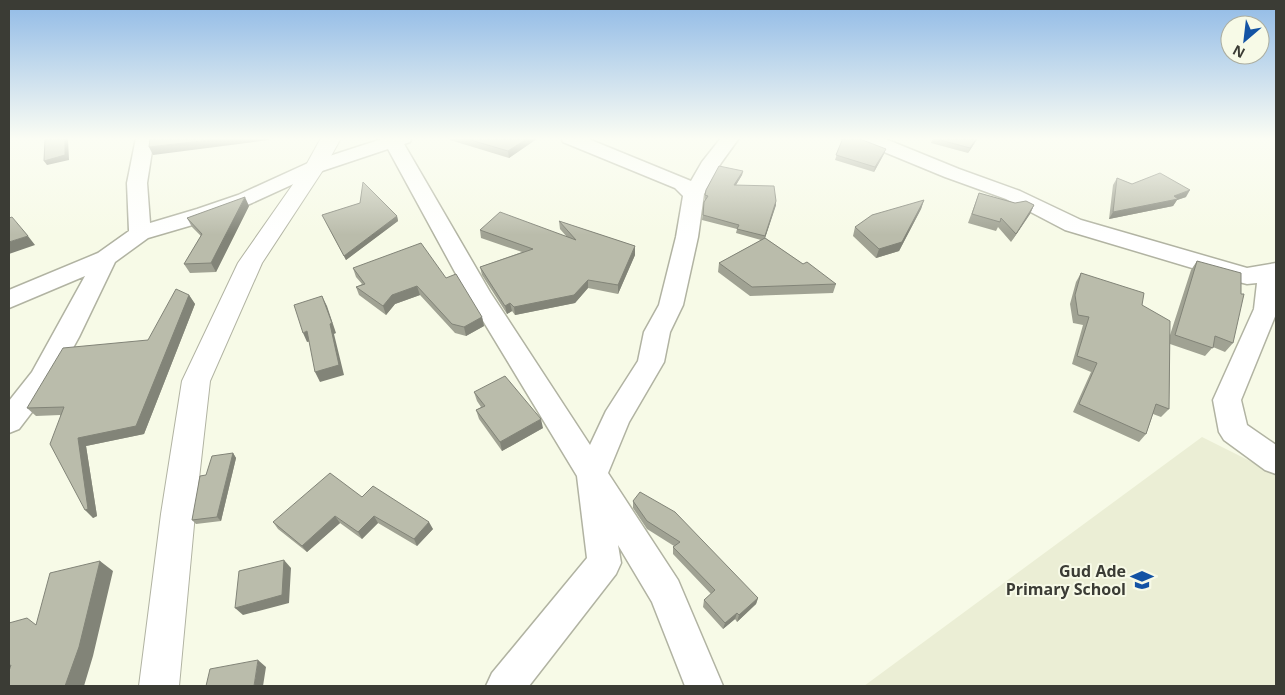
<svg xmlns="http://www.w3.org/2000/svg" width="1285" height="695" font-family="'Open Sans',sans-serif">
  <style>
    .built { fill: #ebeed5 }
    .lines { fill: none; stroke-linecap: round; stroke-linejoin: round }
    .street-casing { stroke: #b1b3a2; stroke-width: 3 }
    .secondary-casing { stroke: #b1b3a2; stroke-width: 2 }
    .street { fill: #fff; fill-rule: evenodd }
    .secondary { fill: #fff; fill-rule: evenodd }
    .wall { fill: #a0a293 }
    .shaded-wall { fill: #828478 }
    .building { fill: #babcab; stroke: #828478 }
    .labels { text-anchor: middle; stroke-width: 4; stroke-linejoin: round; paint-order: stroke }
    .near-poi-label { font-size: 16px; font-weight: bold; fill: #3b3c35; stroke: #f7fae7; text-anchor: end }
  </style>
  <rect width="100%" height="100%" fill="#f7fae7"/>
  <path class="built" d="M1202,437L1276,474V686H864Z"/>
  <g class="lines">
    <defs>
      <path id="street" d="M136,138H154L147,183L150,223L197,209L238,195L308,163L385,138H412L410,142L404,144L490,292L590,445L606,411L638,361L644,332L659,305L676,237L683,196L675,188L563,142L561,138H586L691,181L702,162L721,138H739L721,163L704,194L698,237L683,305L670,332L664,362L629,422L608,473L678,580L723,686H685L652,602L618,545L621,563L616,574L529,686H486L492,673L587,558L577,476L468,296L388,149L322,171L252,203L213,219L148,238L115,262L79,337L52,386L19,429L9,433V401L32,372L85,276L9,308V290L98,253L129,231L127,183Z
        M858,138H883L959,169L1020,191L1081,220L1247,268L1276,263V314L1241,400L1247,425L1276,445V474L1265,470L1224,440L1219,432L1213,400L1254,309L1257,283L1247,284L1239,282L1065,230L1006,199L945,177L860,142Z"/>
      <path id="secondary" d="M321,138H341L325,167L262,263L210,381L195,514L179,686H139L161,514L182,381L238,263L305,167Z"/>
    </defs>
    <use href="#street" class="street-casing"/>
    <use href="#secondary" class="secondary-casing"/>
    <use href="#street" class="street"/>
    <use href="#secondary" class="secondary"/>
  </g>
  <path class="wall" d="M450,138H538L509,158L450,140Z
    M837,138H860V139L884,154L874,172L835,160L842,140Z
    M933,138H978L968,153L931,143Z
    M743,171L742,175L736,185L776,205L765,238L803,264L836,284L833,293L750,296L718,272L719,263L761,240L736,233L737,229L702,220L704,202L706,200H705V195Z
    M1117,178L1132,184L1186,197L1177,200L1173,206L1109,219L1113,185Z
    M979,193L1015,203L1034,205L1030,214L1011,242L998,227L996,231L968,223Z
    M924,200L921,209L899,251L876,258L853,236L855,227Z
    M249,206L216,272L190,273L184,264L201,236L192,227L187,218Z
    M322,215L397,216L398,221L346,260Z
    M559,221L635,246V255L618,294L588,288L575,303L515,315L512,311L507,314L482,275L480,267L522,252L481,238L480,230L567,237L560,229Z
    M1197,261L1233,343L1225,352L1213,347L1205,356L1170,344L1169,409L1161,417L1153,414L1146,434L1139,442L1073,412L1091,372L1072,364L1083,325L1073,323L1070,304L1076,282L1081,273L1142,305L1170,335L1191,270Z
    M353,268L446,278L482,317L484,326L466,336L455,333L420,295L395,304L386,315L359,295L356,287L362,284L356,277Z
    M189,295L195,304L144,434L86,446L97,516L93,518L60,415L36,416L27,408L148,340Z
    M474,392L543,428L502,451L479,419L476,410L481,407L477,401Z
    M233,453L236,458L221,521L196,524L192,520L206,475Z
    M362,497L433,529L417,546L378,523L362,539L340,523L307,552L278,529L273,522Z
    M633,501L758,598L756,604L737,622L735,619L723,629L703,607L704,600L711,594L673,554V547L674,546L647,529L633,508Z"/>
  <path class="shaded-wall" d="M65,138H67L68,139L69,160L47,165L44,161Z
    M227,138H268L269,140L153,155L149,147Z
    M528,138H538L509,158L508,151Z
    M977,138H978L968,153L970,148Z
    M886,149L884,154L874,172L875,167Z
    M743,171L742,175L733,190L734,185Z
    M1190,190L1186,197L1177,200L1173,206L1109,219L1113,212L1174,196Z
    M245,197L249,206L216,272L211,263Z
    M924,200L921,209L899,251L876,258L879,249Z
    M776,201V205L764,241L765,236Z
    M1034,205L1030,214L1011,242L1016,234Z
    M397,216L398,221L346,260L344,256Z
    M28,236L35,245L9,254V242Z
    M635,246V255L618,294V285Z
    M588,280V288L575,303L515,315L514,307Z
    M417,286L420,295L395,304L386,315L383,306L392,295Z
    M189,295L195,304L144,434L86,446L97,516L93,518L85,510L78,438Z
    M322,296L327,306L336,333L334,334L344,375L320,382L315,372Z
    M510,303L512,311L507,314L505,306Z
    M482,317L484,326L466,336L464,327Z
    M307,331L312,341L307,342L303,333Z
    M541,419L543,428L502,451L500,442Z
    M233,453L236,458L221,521L217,517Z
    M335,516L340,523L307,552L302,546Z
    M374,516L378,523L362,539L358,532Z
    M429,522L433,529L417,546L414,539Z
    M284,560L291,568L289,603L243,615L235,608Z
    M100,561L113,571L93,656L84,686H65Z
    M758,598L756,604L737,622L739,615Z
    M737,613L735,619L723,629L725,623Z
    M258,660L266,667L263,686H254Z"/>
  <path class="building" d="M50,138H65V155L44,161L45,139Z
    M150,138H227L149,147Z
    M464,138H528L508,151Z
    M843,138H860V139L886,149L875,167L836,155Z
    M933,138H977L970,148Z
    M719,166L743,171L734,185L774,186L776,201L765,236L737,229L739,225L703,215L704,202L708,196L705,195L706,190Z
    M1160,173L1190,190L1174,196L1178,199L1113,212L1117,178L1132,184Z
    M363,182L397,216L344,256L322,215L360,203Z
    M979,193L1015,203L1026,201L1034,205L1016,234L1001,218L1000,222L972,214Z
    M245,197L211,263L184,264L202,234L187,218Z
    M924,200L902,242L879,249L855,227L872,215Z
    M500,212L576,240L559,221L635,246L618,285L588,280L574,295L514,307L510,303L505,306L480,267L533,249L480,230Z
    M12,217L28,236L9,242V218Z
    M765,238L803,264L807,262L836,284L752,287L719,263Z
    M421,243L446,278L456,274L482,317L464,327L452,324L417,286L392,295L383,306L356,287L365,284L353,268Z
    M1197,261L1241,273V294H1244L1233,343L1215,336L1213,348L1175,335Z
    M1081,273L1144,293L1142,305L1170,321L1169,409L1156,404L1146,434L1079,404L1097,363L1077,356L1089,317L1078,315L1075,295Z
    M176,289L189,295L136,426L78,438L88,509L85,510L50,444L64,407L27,408L63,348L148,340Z
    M322,296L332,323L330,324L339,365L315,372L307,331L303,333L294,305Z
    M505,376L541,419L500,442L476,410L485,406L474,392Z
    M233,453L217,517L192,520L200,476L206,475L212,456Z
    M330,473L362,497L373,486L429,522L414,539L374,516L358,532L335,516L302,546L273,522Z
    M640,492L675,512L758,598L739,615L737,613L725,623L704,600L715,590L673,547L680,542L647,521L633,501Z
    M284,560L282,595L235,608L239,571Z
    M100,561L79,647L65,686H9V671L11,665L9,666V623L27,618L36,625L50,573Z
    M258,660L254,686H206L210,669Z"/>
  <linearGradient id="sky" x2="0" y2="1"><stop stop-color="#90bae6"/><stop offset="0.59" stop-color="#fbfdf4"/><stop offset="1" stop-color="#fbfdf4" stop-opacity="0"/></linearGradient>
  <rect width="1285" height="235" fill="url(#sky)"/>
  <defs>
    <symbol id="school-bare" viewBox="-9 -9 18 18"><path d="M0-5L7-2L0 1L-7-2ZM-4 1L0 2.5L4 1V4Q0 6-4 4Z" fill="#1353a4" stroke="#f7fae7" stroke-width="2.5" paint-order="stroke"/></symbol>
  </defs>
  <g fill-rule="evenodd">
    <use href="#school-bare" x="1126" y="564" width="32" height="32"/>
  </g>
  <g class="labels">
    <g class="near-poi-label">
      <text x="1126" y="577">Gud Ade<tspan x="1126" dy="18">Primary School</tspan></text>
    </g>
  </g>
  <rect width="1285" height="695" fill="none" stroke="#3b3c35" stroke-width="20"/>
  <g transform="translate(1245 40) rotate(208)"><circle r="24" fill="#f7fae7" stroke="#acaea0"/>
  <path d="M0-4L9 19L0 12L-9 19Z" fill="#1353a4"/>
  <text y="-8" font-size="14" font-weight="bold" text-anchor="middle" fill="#3b3c35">N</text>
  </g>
</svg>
